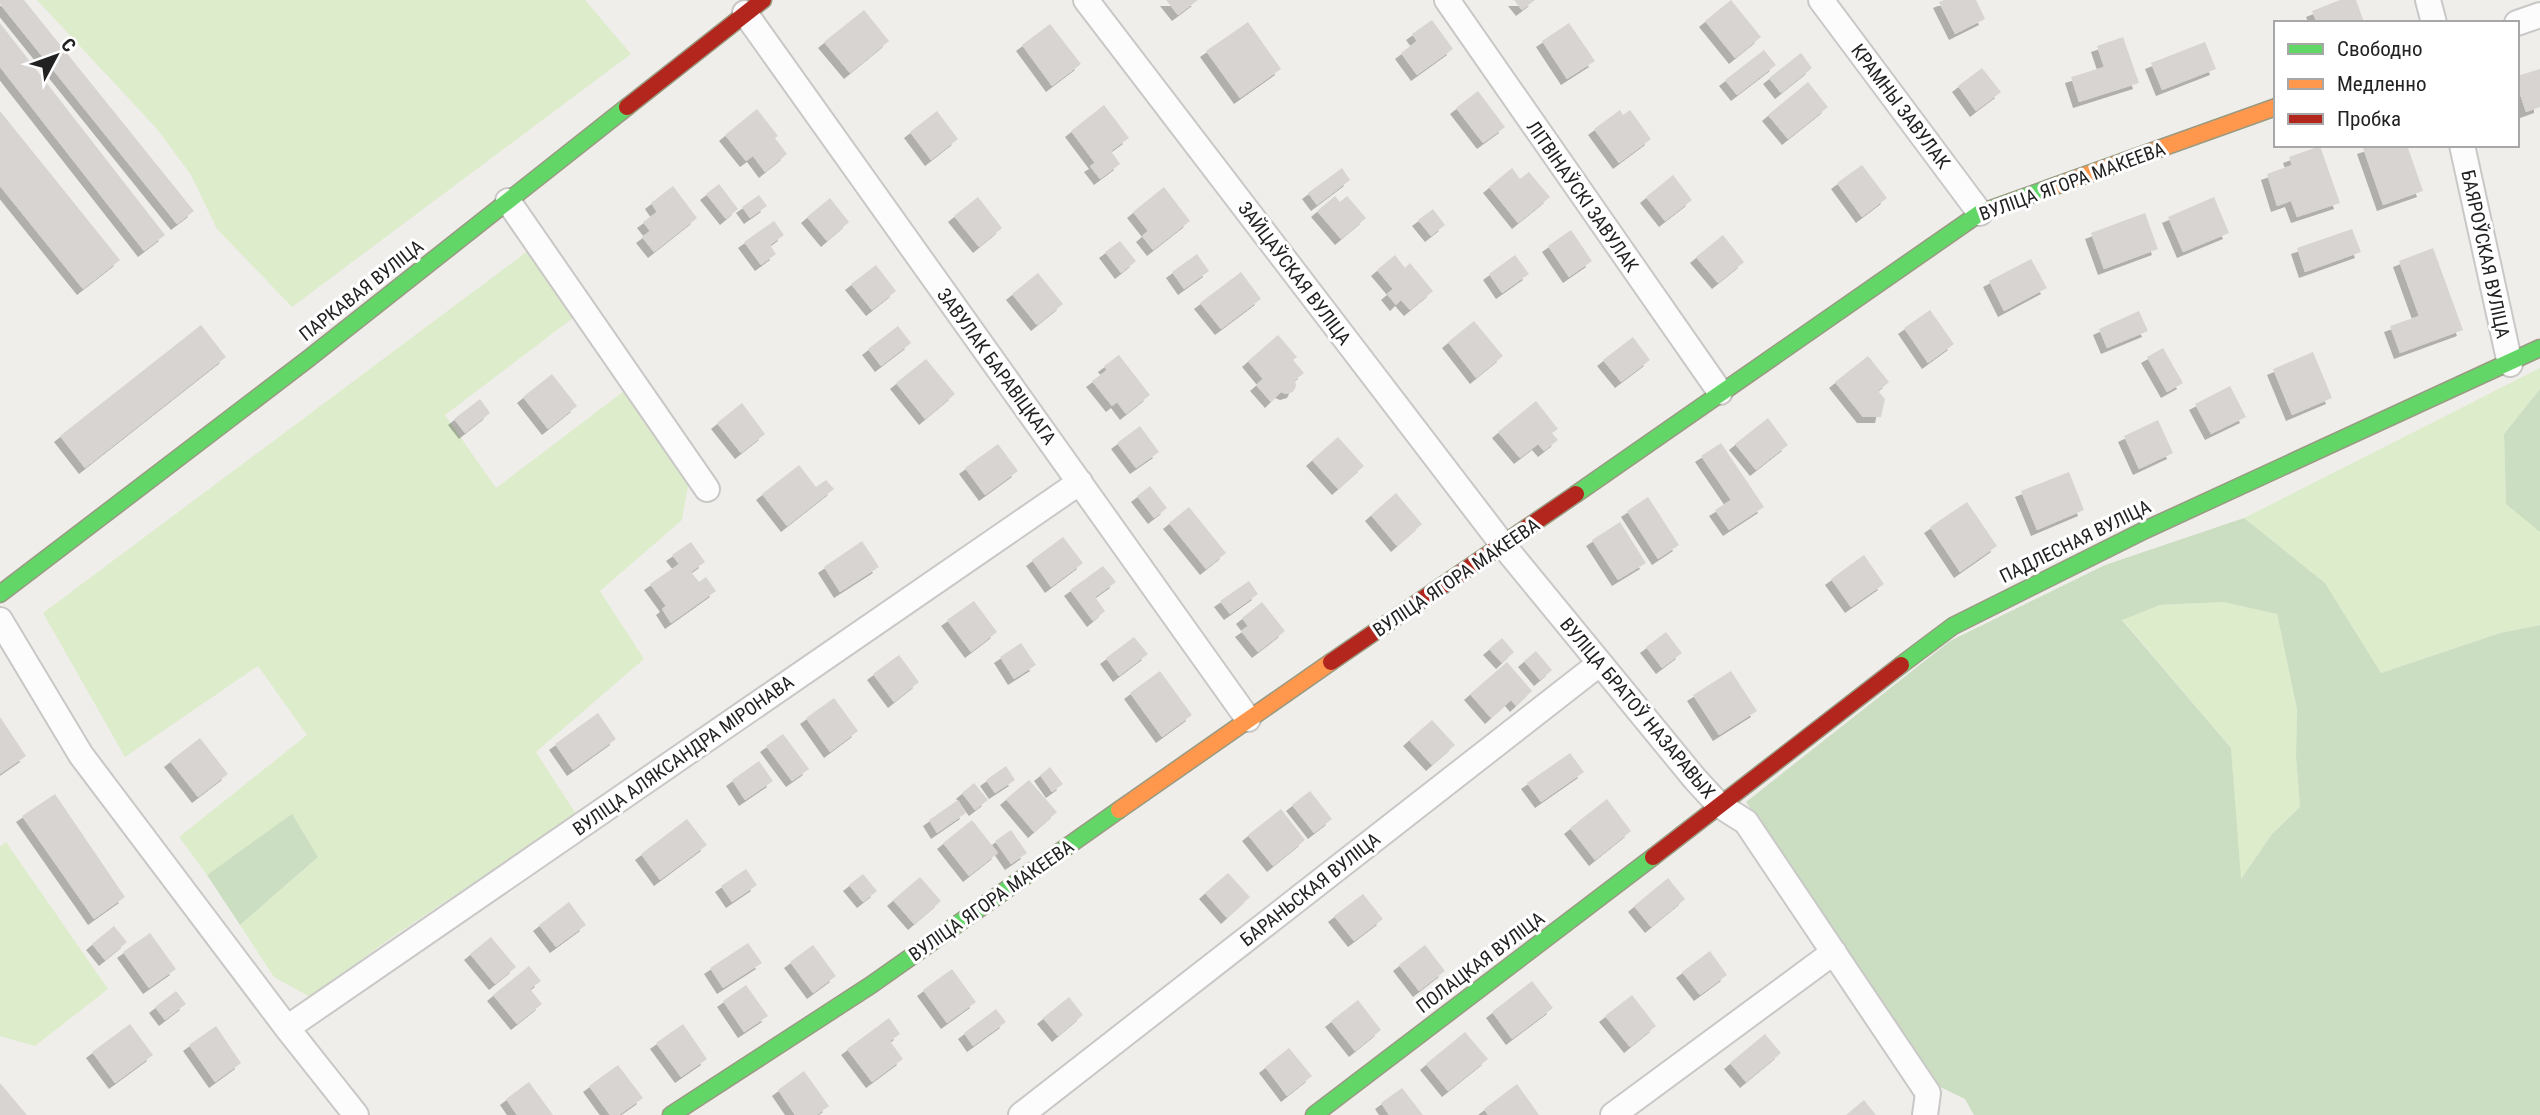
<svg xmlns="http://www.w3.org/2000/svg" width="2540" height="1115" font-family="'Roboto Condensed',sans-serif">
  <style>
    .grass { fill: #ddeccb }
    .forest { fill: #cbdec1; fill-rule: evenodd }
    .building { fill: #d7d4d2; filter: url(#shadow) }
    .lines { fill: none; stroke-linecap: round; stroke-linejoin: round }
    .street-casing { stroke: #c9c8c7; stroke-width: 28 }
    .fast-casing { stroke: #999a82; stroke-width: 19 }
    .slow-casing { stroke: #999a82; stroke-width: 19 }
    .jam-casing { stroke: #999a82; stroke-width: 19 }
    .street { stroke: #fdfcfc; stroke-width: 24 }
    .fast { stroke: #63d668; stroke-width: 16 }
    .slow { stroke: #ff974d; stroke-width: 16 }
    .jam { stroke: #b3261e; stroke-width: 16 }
    .labels { text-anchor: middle; stroke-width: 6; stroke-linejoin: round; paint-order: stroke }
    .street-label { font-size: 19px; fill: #222; stroke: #fff }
  </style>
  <defs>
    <filter id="shadow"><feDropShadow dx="-6" dy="6" stdDeviation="0" flood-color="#0004"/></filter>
  </defs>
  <rect width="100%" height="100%" fill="#f0eeeb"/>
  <path class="grass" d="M37,0H585L631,54L292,307L217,229L191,175L157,129Z
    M529,250L573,318L445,415L496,488L624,391L690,475L682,520L600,591L644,659L536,752L576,814L391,938L310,997L274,977L240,925L318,857L292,815L207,875L179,837L307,735L258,666L125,757L43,613Z
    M2540,368V389L2504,434L2506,503L2540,532V625L2500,633L2381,673L2325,583L2244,518Z
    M2223,602L2277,614L2297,709L2296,757L2300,807L2272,834L2240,880L2231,748L2122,619L2160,605Z
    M6,842L108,989L35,1046L0,1036V847Z"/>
  <path class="forest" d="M2540,389V532L2506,504L2504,434Z
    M2244,518L2325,583L2381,673L2500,633L2540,625V1115H1974L1965,1099L1932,1083L1746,802L1950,641L2105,565ZM2223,602L2277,614L2297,709L2296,757L2300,807L2272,834L2241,879L2231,748L2122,620L2160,605Z
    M292,814L318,857L240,925L207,875Z"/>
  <path class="building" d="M0,0H24L194,211L177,224L0,4Z
    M1166,0H1198L1178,15Z
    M1514,0H1535L1522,10Z
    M1731,0L1761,37L1735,58L1705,21Z
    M1944,0H1976L1985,19L1955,34L1939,2Z
    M2340,0H2356L2364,22L2317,23L2312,11Z
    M864,10L889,41L850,73L824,42Z
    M1432,20L1453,49L1417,75L1401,53L1417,41L1412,34Z
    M1248,22L1281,69L1240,98L1206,51Z
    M0,23L165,235L144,251L0,67Z
    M1569,23L1595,61L1567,79L1542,41Z
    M1050,24L1081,64L1052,86L1022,45Z
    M2123,37L2139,83L2079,102L2071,77L2104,67L2097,46Z
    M2205,42L2216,69L2162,90L2151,63Z
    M1764,50L1776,65L1737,95L1725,80Z
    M1801,53L1812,68L1781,93L1769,78Z
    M1982,68L2001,92L1976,111L1958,86Z
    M2540,69V107L2526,112L2517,85V76Z
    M1808,82L1828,107L1788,139L1768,115Z
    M1478,91L1505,127L1483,143L1456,108Z
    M1104,105L1129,138L1111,151L1120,164L1100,179L1090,166L1095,163L1071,131Z
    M757,109L778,136L775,138L787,154L765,172L753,156L746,161L725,135Z
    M1620,110L1623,115L1630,110L1651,139L1619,163L1594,129Z
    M0,111L120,260L83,289L0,186Z
    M937,111L958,139L931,160L910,132Z
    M2372,145H2407L2423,191L2383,205L2363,148Z
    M2320,146L2340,203L2297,217L2291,201L2277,206L2267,174L2292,165L2289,157Z
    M1862,165L1887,198L1862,217L1837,183Z
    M1342,168L1350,180L1317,205L1308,193Z
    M1512,168L1520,179L1529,172L1550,197L1518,223L1489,187Z
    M1673,175L1692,200L1665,221L1646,197Z
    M719,184L738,209L726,219L706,194Z
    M673,186L697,218L654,252L642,237L650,231L643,222L657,212L651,203Z
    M1164,187L1190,221L1153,250L1142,236L1148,231L1133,212Z
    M759,195L767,206L750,218L742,207Z
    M1335,196L1340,202L1347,196L1366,218L1341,239L1317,211Z
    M978,197L1002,228L979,247L954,216Z
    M2214,197L2229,233L2183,252L2168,217Z
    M830,198L849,222L827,241L807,217Z
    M1433,209L1445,225L1431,236L1418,220Z
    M2145,213L2158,249L2104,269L2091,233Z
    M774,221L784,235L770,245L776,254L761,265L744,242Z
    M2352,229L2361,252L2305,272L2297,248Z
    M1571,230L1592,261L1569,277L1548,246Z
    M1723,235L1744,262L1718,283L1696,257Z
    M1120,241L1136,261L1121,273L1105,252Z
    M2433,248L2463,330L2400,353L2390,326L2419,316L2399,261Z
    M1197,254L1209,271L1184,289L1172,272Z
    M1395,255L1405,268L1410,263L1433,291L1410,310L1401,300L1396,305L1387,294L1393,289L1377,270Z
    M1515,255L1529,274L1502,293L1489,274Z
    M2031,259L2047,288L2004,311L1989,281Z
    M876,265L896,291L872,310L851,284Z
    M1241,272L1261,299L1221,329L1200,303Z
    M1038,273L1063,304L1037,325L1012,294Z
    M1930,310L1954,344L1928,363L1904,328Z
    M2139,311L2148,331L2107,348L2099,329Z
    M1474,321L1503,356L1476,378L1448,342Z
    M201,325L226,357L85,468L60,436Z
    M898,326L911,343L881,366L868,349Z
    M1278,335L1297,357L1293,360L1304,373L1295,380L1296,386L1293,392L1286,394L1281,392L1271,402L1256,385L1263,379L1248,361Z
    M1633,337L1650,360L1621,382L1603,360Z
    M2163,348L2183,383L2167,392L2147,357Z
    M2313,352L2332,398L2292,415L2273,369Z
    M1119,355L1150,395L1126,414L1117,402L1112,406L1092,381L1107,370L1104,366Z
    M1868,356L1889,382L1878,391L1885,399L1881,417H1863L1835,382Z
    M926,359L955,394L925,419L896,383Z
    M552,374L577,406L548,429L523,397Z
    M2230,386L2246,417L2211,434L2195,404Z
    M480,399L490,413L465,433L454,419Z
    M1536,401L1558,429L1552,433L1558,440L1544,451L1538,444L1520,458L1498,432Z
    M742,403L765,434L741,453L717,423Z
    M1768,418L1788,445L1756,470L1735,444Z
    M2158,420L2173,453L2139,469L2124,436Z
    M1140,426L1159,452L1136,468L1117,443Z
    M1338,437L1364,466L1338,489L1312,460Z
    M1721,443L1764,507L1729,530L1715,510L1731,500L1701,456Z
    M998,444L1018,471L985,495L965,468Z
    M799,465L816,487L826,480L834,489L787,526L762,494Z
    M2069,472L2084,510L2037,530L2021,491Z
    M1150,486L1167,508L1154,518L1137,496Z
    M1396,493L1422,524L1397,546L1371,515Z
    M1648,497L1679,545L1658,559L1627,511Z
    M1967,502L1997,546L1960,572L1930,527Z
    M1189,507L1226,553L1206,569L1169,523Z
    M1620,522L1646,563L1618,580L1592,540Z
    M1063,537L1083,563L1051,587L1032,560Z
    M862,541L879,567L840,592L824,567Z
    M691,542L705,562L691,572L699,582L706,577L716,591L671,623L662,609L666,606L650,584L679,564L672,555Z
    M1864,555L1884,584L1851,607L1831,579Z
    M1103,566L1116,582L1095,597L1105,611L1093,621L1070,590Z
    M1249,581L1258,594L1230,614L1220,601Z
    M974,601L997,632L971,652L947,620Z
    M1262,602L1285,631L1258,652L1241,631L1248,626L1242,618Z
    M1666,632L1682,653L1662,668L1646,647Z
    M1134,637L1148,654L1119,676L1106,658Z
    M1502,638L1514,652L1502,663L1489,649Z
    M1021,643L1036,665L1014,679L1000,657Z
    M1536,651L1552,670L1540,680L1524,661Z
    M899,655L919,682L894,702L873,674Z
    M1507,662L1532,691L1516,706L1511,700L1491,718L1470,694Z
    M1160,671L1192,715L1162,737L1130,693Z
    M1731,671L1757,711L1719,735L1693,695Z
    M834,698L858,731L830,752L806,718Z
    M598,713L616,739L573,770L555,744Z
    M0,717L26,756L0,774Z
    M1432,720L1455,745L1432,765L1409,740Z
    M783,734L809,769L792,781L766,746Z
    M200,738L228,774L198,797L170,761Z
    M1570,753L1584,772L1541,802L1527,783Z
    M759,761L773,781L745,800L732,780Z
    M1006,766L1015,780L995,793L986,780Z
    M1050,767L1063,784L1052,792L1040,775Z
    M1029,780L1057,812L1034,832L1006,799Z
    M974,783L988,800L975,810L962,793Z
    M1310,791L1332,819L1314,833L1292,805Z
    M55,794L125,897L94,919L22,816Z
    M1607,799L1631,831L1595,860L1570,828Z
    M958,800L966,813L937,833L929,820Z
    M1281,809L1305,840L1273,866L1248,835Z
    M687,819L707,845L660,880L641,854Z
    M972,820L998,853L969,876L943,843Z
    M1011,830L1027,853L1011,864L995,841Z
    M746,869L757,885L732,902L721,886Z
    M1228,873L1250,897L1227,918L1205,893Z
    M863,874L877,891L863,902L849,885Z
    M920,877L941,901L914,924L893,900Z
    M1668,878L1685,899L1651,927L1634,906Z
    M1363,894L1383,919L1354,941L1334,916Z
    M569,902L586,925L556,947L539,925Z
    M114,926L127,942L105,960L92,944Z
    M150,933L176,969L149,988L123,952Z
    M491,937L516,967L495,984L470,954Z
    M748,943L762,963L723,988L710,968Z
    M813,945L836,976L813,993L790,962Z
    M1425,945L1445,971L1419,991L1399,965Z
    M1710,951L1727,975L1700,995L1682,972Z
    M529,966L541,981L530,989L542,1004L517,1024L493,995Z
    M952,969L976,1002L947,1023L923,990Z
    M1532,981L1553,1008L1512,1039L1492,1012Z
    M746,985L768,1016L744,1032L723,1001Z
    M176,991L186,1004L165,1020L155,1007Z
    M1632,995L1656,1026L1630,1047L1605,1016Z
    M1069,997L1083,1015L1058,1036L1043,1018Z
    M1358,1000L1381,1030L1355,1051L1331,1021Z
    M996,1009L1006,1022L973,1046L964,1033Z
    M889,1018L900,1034L890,1041L903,1059L872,1082L847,1049Z
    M130,1024L153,1055L115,1083L92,1052Z
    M683,1024L707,1059L681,1077L656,1043Z
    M216,1026L241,1063L215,1082L189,1045Z
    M1465,1032L1488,1059L1448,1091L1426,1064Z
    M1765,1034L1781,1053L1746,1082L1730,1063Z
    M1289,1048L1312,1076L1287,1096L1265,1067Z
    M618,1065L643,1098L619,1115H610L589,1086Z
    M804,1071L829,1106L817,1115H795L778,1090Z
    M529,1082L553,1115H517L506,1099Z
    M0,1083L27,1115H0Z
    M1517,1084L1539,1115H1488L1484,1109Z
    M1402,1088L1423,1115H1389L1381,1103Z
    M1864,1100L1876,1115H1846Z"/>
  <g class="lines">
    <defs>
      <path id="street" d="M1086,0L1503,545L1695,779L1719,805L1746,822L1928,1093L1925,1115
        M1447,0L1720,392
        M1821,0L1980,213
        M2428,0L2434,23
        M745,13L1248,719
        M2517,23L2540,15
        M2462,145L2510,364
        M508,201L707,489
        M0,620L81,755L287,1028L356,1115
        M287,1028L1080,482
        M1021,1115L1599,664
        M1613,1115L1834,952"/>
      <path id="fast" d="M1576,494L1980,213L2055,186
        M0,594L308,359L627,107
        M1901,665L1953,626L2145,530L2540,348
        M671,1115L871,985L1119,810
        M1314,1115L1653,857"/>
      <path id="slow" d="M2055,186L2276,107
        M1119,810L1331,662"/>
      <path id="jam" d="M627,107L763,0
        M1331,662L1576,494
        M1653,857L1901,665"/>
    </defs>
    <use href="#street" class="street-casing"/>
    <use href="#fast" class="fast-casing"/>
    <use href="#slow" class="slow-casing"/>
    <use href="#jam" class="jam-casing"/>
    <use href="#street" class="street"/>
    <use href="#fast" class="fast"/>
    <use href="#slow" class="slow"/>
    <use href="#jam" class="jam"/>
  </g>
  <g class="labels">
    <g class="street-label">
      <text transform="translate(1901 106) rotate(53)" y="7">КРАМНЫ ЗАВУЛАК</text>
      <text transform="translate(2072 181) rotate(-20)" y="7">ВУЛІЦА ЯГОРА МАКЕЕВА</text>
      <text transform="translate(1583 196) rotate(55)" y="7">ЛІТВІНАЎСКІ ЗАВУЛАК</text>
      <text transform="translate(2486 254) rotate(78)" y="7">БАЯРОЎСКАЯ ВУЛІЦА</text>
      <text transform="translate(1295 273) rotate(53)" y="7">ЗАЙЦАЎСКАЯ ВУЛІЦА</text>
      <text transform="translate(361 290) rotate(-38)" y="7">ПАРКАВАЯ ВУЛІЦА</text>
      <text transform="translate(997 366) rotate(54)" y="7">ЗАВУЛАК БАРАВІЦКАГА</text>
      <text transform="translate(2075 541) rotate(-26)" y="7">ПАДЛЕСНАЯ ВУЛІЦА</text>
      <text transform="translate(1456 577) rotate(-34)" y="7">ВУЛІЦА ЯГОРА МАКЕЕВА</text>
      <text transform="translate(1638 708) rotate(50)" y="7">ВУЛІЦА БРАТОЎ НАЗАРАВЫХ</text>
      <text transform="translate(683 755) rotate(-35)" y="7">ВУЛІЦА АЛЯКСАНДРА МІРОНАВА</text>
      <text transform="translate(1310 889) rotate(-38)" y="7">БАРАНЬСКАЯ ВУЛІЦА</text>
      <text transform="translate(991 900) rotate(-35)" y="7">ВУЛІЦА ЯГОРА МАКЕЕВА</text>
      <text transform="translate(1480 962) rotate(-37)" y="7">ПОЛАЦКАЯ ВУЛІЦА</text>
    </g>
  </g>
  <rect x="2274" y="21" width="245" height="126" fill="#ffffff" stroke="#a7a7a7" stroke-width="2"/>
  <rect x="2288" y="44" width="35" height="10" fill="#63d668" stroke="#a7a7a7" stroke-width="2"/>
  <text x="2337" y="56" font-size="21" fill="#222222">Свободно</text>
  <rect x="2288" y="79" width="35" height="10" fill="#ff974d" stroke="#a7a7a7" stroke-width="2"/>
  <text x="2337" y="91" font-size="21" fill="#222222">Медленно</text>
  <rect x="2288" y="114" width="35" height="10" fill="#b3261e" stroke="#a7a7a7" stroke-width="2"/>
  <text x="2337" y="126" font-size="21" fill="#222222">Пробка</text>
  <g transform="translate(56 56) rotate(49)" stroke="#ffffff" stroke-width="5" paint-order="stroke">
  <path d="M0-5L12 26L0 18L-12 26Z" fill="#222222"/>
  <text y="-10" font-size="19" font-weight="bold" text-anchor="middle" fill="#222222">С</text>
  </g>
</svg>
